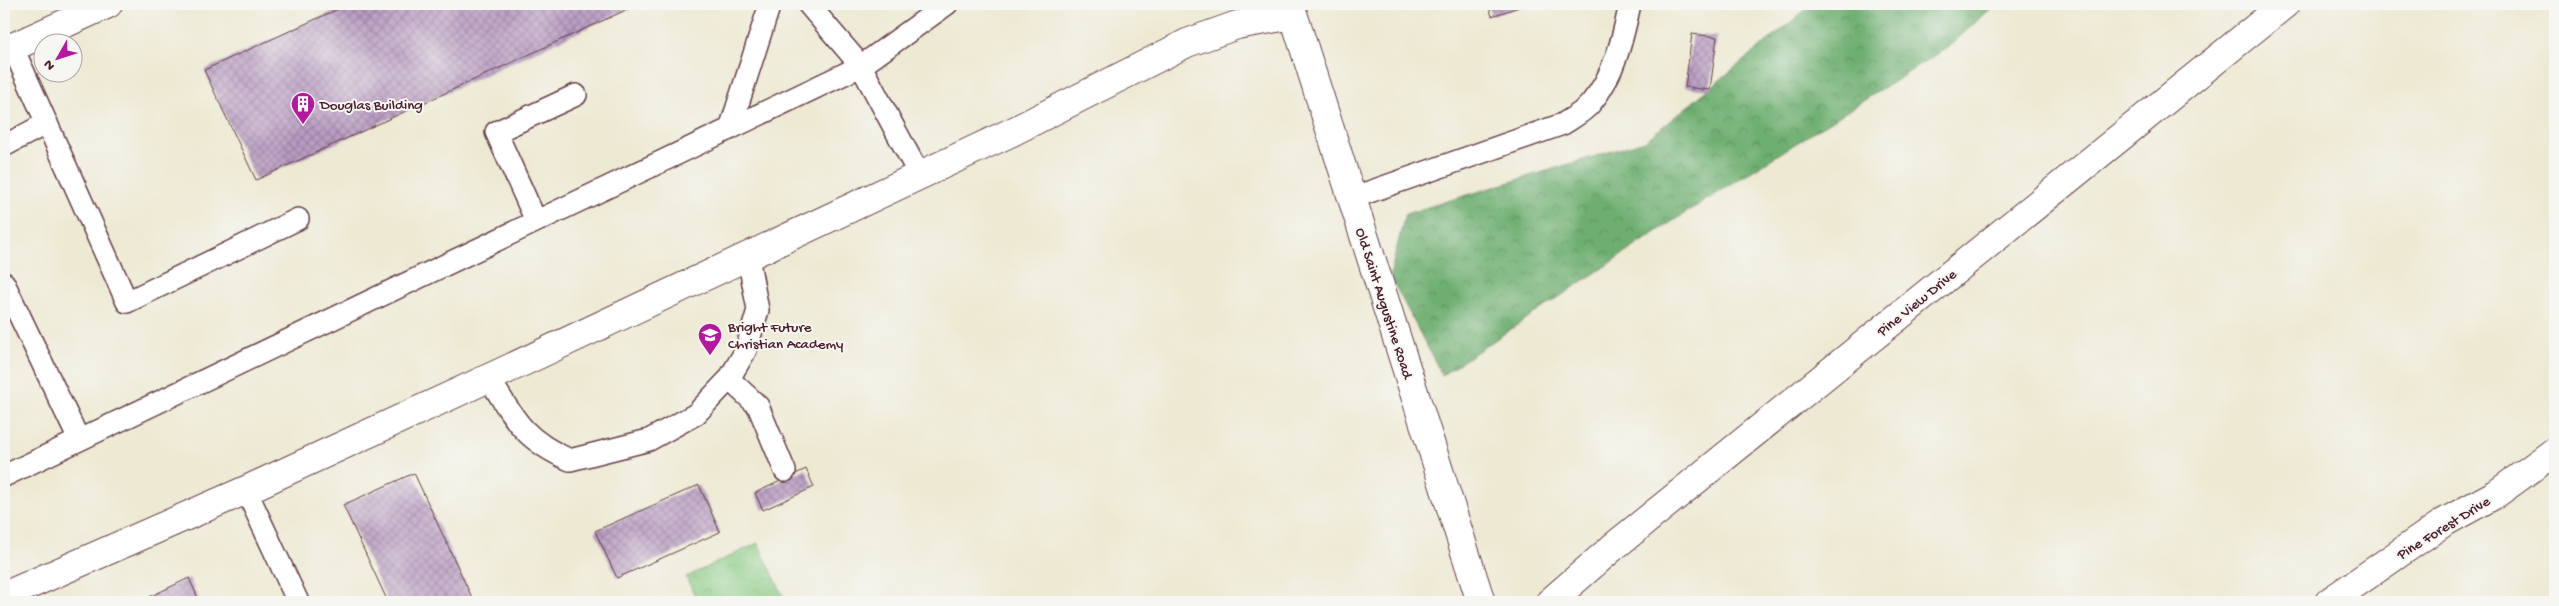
<svg xmlns="http://www.w3.org/2000/svg" width="2559" height="606" font-family="'Gochi Hand',sans-serif">
  <style>
    .forest { fill: url(#forest-crowns); stroke: #5c674e }
    .park { fill: url(#park-crowns); stroke: #697557 }
    .building { fill: url(#building-cross-hatch) }
    .lines { fill: none; stroke-linecap: round; stroke-linejoin: round }
    .service-casing { stroke: #623d44; stroke-width: 24 }
    .minor-casing { stroke: #623d44; stroke-width: 30 }
    .tertiary-casing { stroke: #623d44; stroke-width: 30 }
    .service { stroke: #fff; stroke-width: 21 }
    .minor { stroke: #fff; stroke-width: 28 }
    .tertiary { stroke: #fff; stroke-width: 28 }
    .labels { text-anchor: middle; stroke-width: 4; stroke-linejoin: round; paint-order: stroke }
    .poi-label { font-size: 15px; fill: #4a1f2b; stroke: #f6f6f2; text-anchor: start }
    .street-label { font-size: 15px; fill: #4a1f2b; stroke: #f6f6f2 }
  </style>
  <defs>
    <pattern id="forest-crowns" width="20" height="18" patternUnits="userSpaceOnUse" patternTransform="scale(1.25)"><rect width="20" height="18" fill="#6eaf71"/><path d="M2 6a3 3 0 1 1 6 0M12 15a3 3 0 1 1 6 0" fill="none" stroke="#5c8e5d"/></pattern>
    <pattern id="park-crowns" width="20" height="18" patternUnits="userSpaceOnUse" patternTransform="scale(1.25)"><rect width="20" height="18" fill="#88cb83"/><path d="M2 6a3 3 0 1 1 6 0M12 15a3 3 0 1 1 6 0" fill="none" stroke="#77ae71"/></pattern>
    <pattern id="building-cross-hatch" width="8" height="8" patternUnits="userSpaceOnUse" patternTransform="scale(1.25)"><rect width="8" height="8" fill="#b99cc3"/><path d="M0 0l8 8M0 8l8-8" fill="none" stroke="#987f9f"/></pattern>
  </defs>
  <rect width="100%" height="100%" fill="#f6f6f2"/>
  <filter id="ink" filterUnits="userSpaceOnUse"><feTurbulence type="fractalNoise" baseFrequency=".02" numOctaves="2"/><feDisplacementMap in="SourceGraphic" scale="10" xChannelSelector="R" yChannelSelector="G"/><feConvolveMatrix kernelMatrix="1 2 1 2 8 2 1 2 1" color-interpolation-filters="sRGB"/></filter>
  <filter id="wash" filterUnits="userSpaceOnUse"><feTurbulence type="fractalNoise" baseFrequency=".0096" numOctaves="4" result="noise"/><feDisplacementMap in="SourceGraphic" scale="20" xChannelSelector="R" yChannelSelector="G"/><feGaussianBlur stdDeviation="1.12" result="paint"/><feColorMatrix in="noise" values="0 0 0 0 0 0 0 0 0 0 0 0 0 0 0 0 0 1.4 0 .05"/><feComposite in="paint" operator="in"/></filter>
  <g filter="url(#wash)">
    <rect width="100%" height="100%" fill="#ede9d3"/>
    <path class="forest" d="M1813,4H1996L1947,48L1676,219L1442,375L1390,276L1405,214L1645,141Z"/>
    <path class="park" d="M758,543L786,602H698L686,577Z"/>
    <g id="blocks">
      <path class="building" d="M349,4H639L256,180L204,70Z
        M1488,4H1528L1492,16Z
        M1692,34L1717,37L1710,90L1685,87Z
        M806,469L814,487L763,510L755,493Z
        M414,473L474,602H388L343,505Z
        M699,485L720,532L617,578L595,531Z
        M189,578L200,602H139Z"/>
    </g>
  </g>
  <g filter="url(#ink)">
    <use href="#blocks" fill-opacity="0" stroke="#623d44" stroke-width="1"/>
    <g class="lines">
      <defs>
        <path id="service" d="M808,4L861,66L920,176
          M13,48L127,302L298,219
          M730,129L770,4
          M4,146L47,123
          M1352,198L1563,124C1572,118 1584,112 1591,103C1614,76 1623,38 1630,4
          M536,221L496,132L576,95
          M4,283L79,440
          M489,378C514,419 524,440 570,460L649,440L696,414L729,379L746,350L758,310L748,257
          M729,379L758,406L785,471
          M4,476L861,66L947,4
          M246,490L298,602"/>
        <path id="minor" d="M4,51L108,4
          M1550,602L1612,548L2285,4
          M2329,602L2443,523L2496,494L2555,451"/>
        <path id="tertiary" d="M1290,4L1481,602
          M4,596L246,490L506,370L1014,131L1187,43L1237,25L1293,15"/>
      </defs>
      <use href="#service" class="service-casing"/>
      <use href="#minor" class="minor-casing"/>
      <use href="#tertiary" class="tertiary-casing"/>
      <use href="#service" class="service"/>
      <use href="#minor" class="minor"/>
      <use href="#tertiary" class="tertiary"/>
    </g>
  </g>
  <defs>
    <symbol id="building-pin" viewBox="-11 -11 22 30"><path d="M0 17L-7.5 6A9.5 9.5 0 1 1 7.5 6Z" fill="#b5179e" stroke="#f6f6f2"/><path d="M-4-6H4V6H1V3H-1V6H-4ZM-2.5-4.3h1.7v1.8h-1.7ZM.8-4.3h1.7v1.8H.8ZM-2.5-1h1.7V.8h-1.7ZM.8-1h1.7V.8H.8Z" fill="#fff"/></symbol>
    <symbol id="school-pin" viewBox="-11 -11 22 30"><path d="M0 17L-7.5 6A9.5 9.5 0 1 1 7.5 6Z" fill="#b5179e" stroke="#f6f6f2"/><path d="M0-5L7-2L0 1L-7-2ZM-4 1L0 2.5L4 1V4Q0 6-4 4Z" fill="#fff"/></symbol>
  </defs>
  <g fill-rule="evenodd">
    <use href="#building-pin" x="289" y="90" width="28" height="38"/>
    <use href="#school-pin" x="696" y="321" width="28" height="38"/>
  </g>
  <g class="labels">
    <g class="poi-label">
      <text x="320" y="109">Douglas Building</text>
      <text x="728" y="331">Bright Future<tspan x="728" dy="17">Christian Academy</tspan></text>
    </g>
    <g class="street-label">
      <text transform="translate(1916 302) rotate(-39)" y="5">Pine View Drive</text>
      <text transform="translate(1385 303) rotate(72)" y="5">Old Saint Augustine Road</text>
      <text transform="translate(2443 527) rotate(-32)" y="5">Pine Forest Drive</text>
    </g>
  </g>
  <rect width="2559" height="606" fill="none" stroke="#f6f6f2" stroke-width="20"/>
  <g transform="translate(58 58) rotate(231)"><circle r="24" fill="#f6f6f2" stroke="#b1a0a2"/>
  <path d="M0-4L9 19L0 12L-9 19Z" fill="#b5179e"/>
  <text y="-8" font-size="14" font-weight="bold" text-anchor="middle" fill="#4a1f2b">N</text>
  </g>
</svg>
